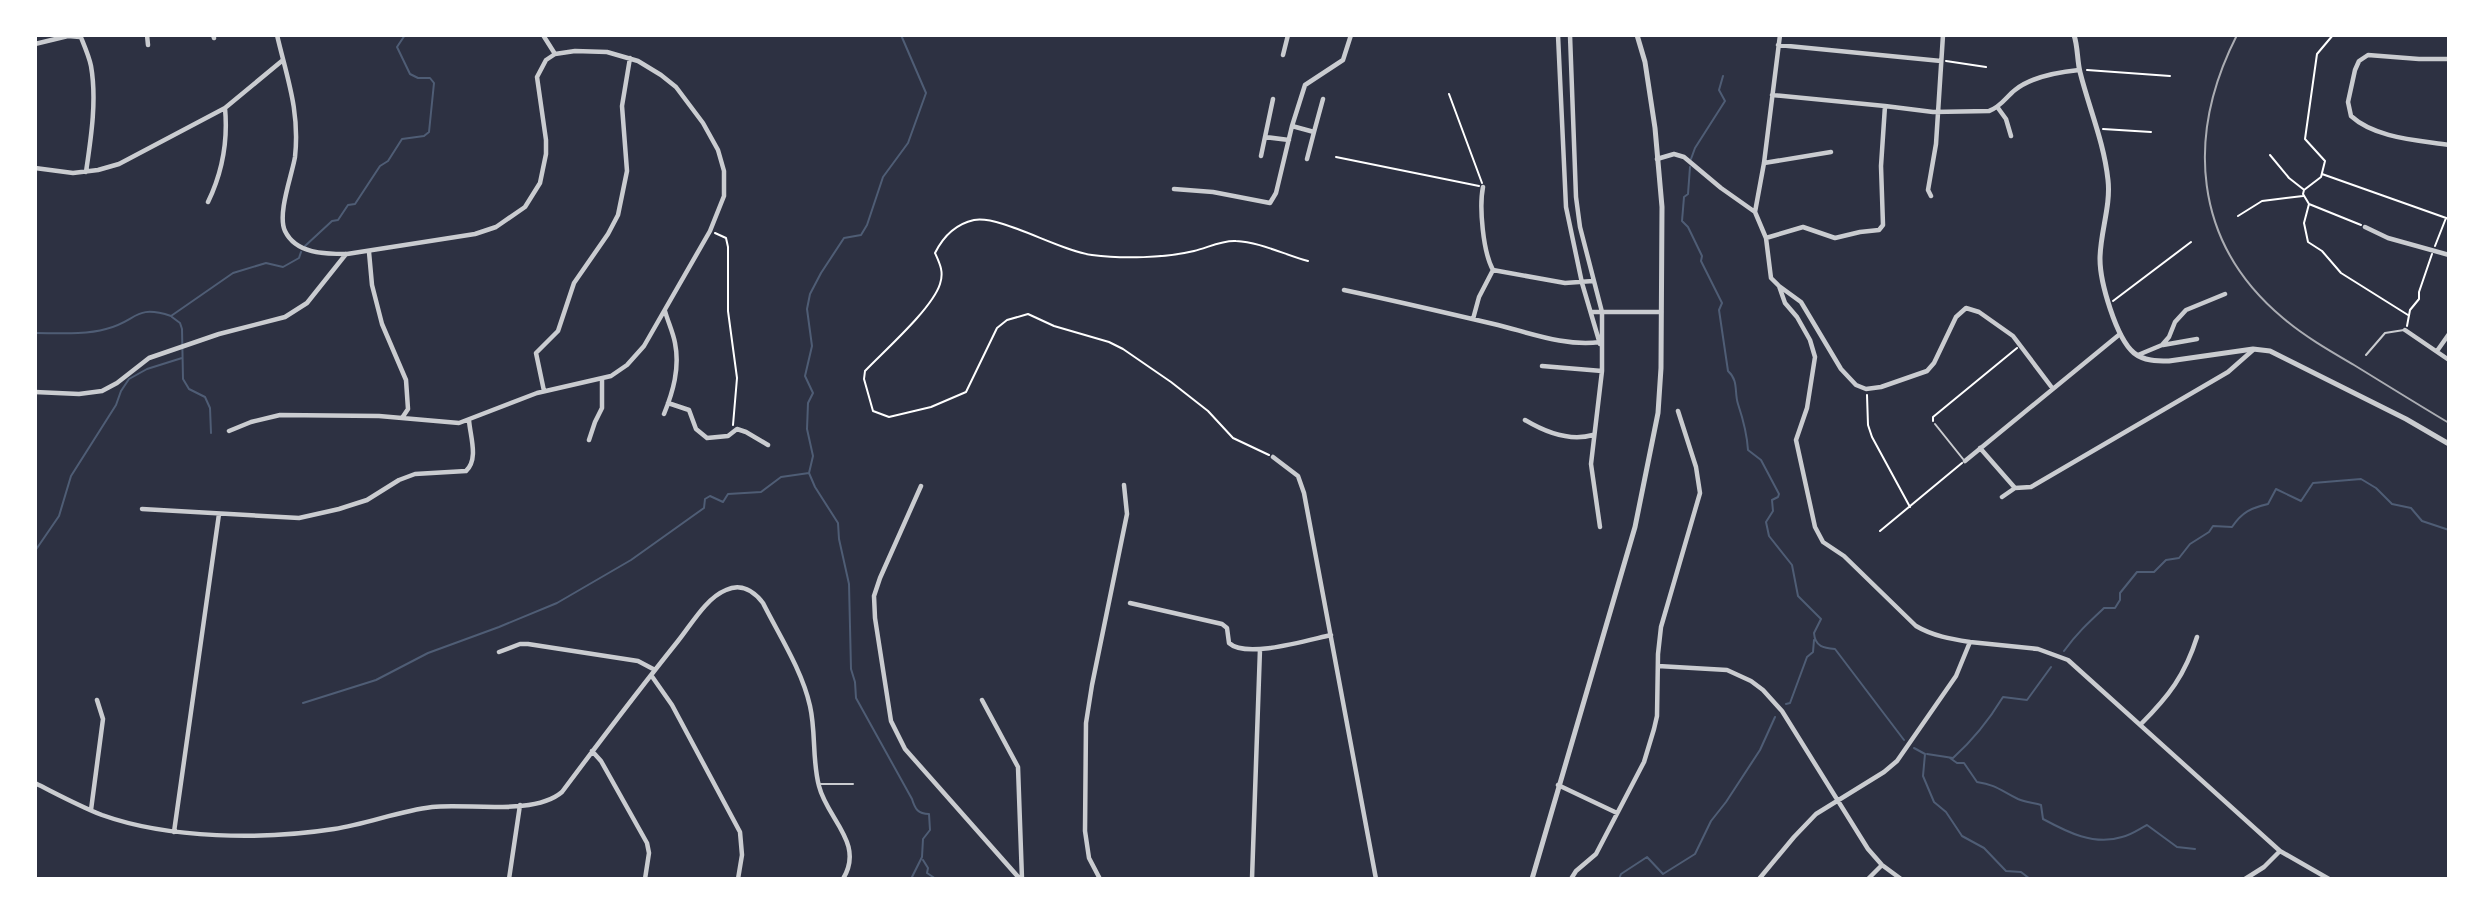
<svg xmlns="http://www.w3.org/2000/svg" width="2484" height="914" font-family="'DejaVu Sans',sans-serif">
  <style>
    .lines { fill: none; stroke-linecap: round; stroke-linejoin: round }
    .stream { stroke: #4f5d75; stroke-width: 2 }
    .path { stroke: #fff; stroke-width: 2 }
    .service { stroke: #caccd0; stroke-width: 2 }
    .minor { stroke: #caccd0; stroke-width: 4.5 }
    .tertiary { stroke: #caccd0; stroke-width: 5 }
    .rail { stroke: #abadb3; stroke-width: 2 }
  </style>
  <rect width="100%" height="100%" fill="#2d3142"/>
  <g class="lines">
    <path class="stream" d="M901,35L926,93L908,143L883,177L867,225L861,235L844,238L821,273L810,294L807,309L812,346L805,376L813,393L808,403L807,429L813,456L809,473L815,487L838,523L839,539L849,584L851,669L855,682L856,698L912,799C915,809 918,814 929,814L930,830L923,839L922,857L911,879
      M1691,159L1695,148L1725,101L1719,90L1723,76
      M1690,167L1688,194L1684,197L1682,221L1688,227L1702,256L1701,261L1722,303L1719,310L1728,371C1739,381 1734,392 1738,404C1743,419 1747,434 1748,450L1761,460L1779,494L1778,497L1772,500L1773,511L1766,522L1769,536L1792,565L1798,596L1821,619L1814,633C1815,647 1824,648 1835,649L1904,740
      M305,246L332,221L338,220L348,205L355,204L380,166L388,161L402,139L424,136L429,132L434,83L430,78H418L410,74L397,47L405,35
      M172,317L180,323L182,329L183,379L189,389L205,397L210,408L211,433
      M35,333C57,333 85,335 106,329C138,321 134,304 171,316L233,273L266,263L283,267L299,258L301,252
      M35,551L59,516L71,476L116,405L121,391L129,379L147,369L182,358
      M2064,651C2076,634 2089,622 2104,608H2115L2120,600V593L2137,572H2154L2166,560L2179,558L2190,544L2209,532L2213,526L2232,527C2242,512 2251,508 2268,504L2276,489L2301,501L2313,483L2361,479L2376,488L2392,504L2411,508L2422,521L2449,530
      M303,703L376,680L428,653L499,627L557,603L631,560L704,508L705,499L710,496L723,502L728,494L761,492L781,477L809,473
      M1786,704L1790,703L1807,657L1813,652L1814,640
      M1914,748L1925,754L1923,776L1934,802L1946,812L1962,836L1984,848L2006,871L2021,872L2030,879
      M1927,754L1953,758C1973,740 1989,720 2003,697L2027,700L2051,667
      M1950,758L1957,763H1964L1977,782C1997,785 2001,791 2018,799C2025,802 2034,803 2041,805L2043,819C2067,832 2094,846 2122,837C2131,835 2139,829 2147,825L2177,847L2195,849
      M923,860L928,868L927,873L936,879
      M1619,879L1621,874L1647,857L1663,874L1695,854L1711,821L1726,802L1760,750L1775,717"/>
    <path class="path" d="M2333,35L2317,54L2305,139L2325,161L2321,177L2304,190L2303,194L2309,204L2361,225
      M1946,61L1986,67
      M2087,70L2170,76
      M1449,94L1482,183
      M2103,129L2151,132
      M2270,155L2289,178L2303,189
      M1336,157L1479,186
      M2322,174L2449,219
      M2309,204L2304,223L2308,242L2322,251L2341,273L2408,315
      M2238,216L2262,201L2303,196
      M715,233L726,238L728,247V311L737,378L733,425
      M2435,246L2446,218
      M2113,301L2191,242
      M2407,326L2410,310L2419,299V292L2432,254
      M1867,395L1868,425L1872,437L1910,507
      M1933,421V417L2017,348
      M1269,455L1233,438L1208,411L1171,382L1123,349L1109,342L1054,326L1028,314L1007,320L997,328L966,392L931,407L889,417L873,411L864,379L865,371C884,351 932,309 940,284C944,272 940,264 935,253C943,237 956,224 974,220C1001,215 1059,251 1092,255C1122,259 1165,258 1194,251C1207,248 1222,240 1236,241C1260,242 1285,255 1308,261
      M1880,531L1962,463"/>
    <path class="service" d="M2366,355L2385,333L2404,330
      M1935,424L1963,459
      M820,784H853"/>
    <path class="minor" d="M80,35C84,45 89,56 91,66C97,100 91,138 86,172
      M147,35L148,45
      M213,35L214,38
      M543,35L555,54
      M1558,35L1566,207L1582,283L1600,344
      M1570,35L1576,197L1580,227L1602,312V371L1591,464L1600,527
      M35,44L68,36L80,37
      M1778,45L1941,61
      M1283,55L1288,35
      M2449,59H2419L2368,55L2359,61L2355,70L2348,102L2351,116C2375,138 2417,140 2449,145
      M1273,99L1265,137L1289,140
      M1323,99L1314,132L1292,126L1305,85L1343,60L1351,35
      M1885,106L1933,112L1989,111C2001,107 2006,97 2015,90C2031,77 2059,72 2079,70
      M1998,108L2006,119L2011,136
      M1261,156L1265,137
      M1307,159L1314,132
      M1657,159L1674,154L1684,157L1721,188L1755,212L1766,238L1771,278L1779,286L1801,302L1841,369L1856,385L1866,389L1881,387L1927,371L1934,363L1956,317L1966,308L1979,312L2013,336L2053,389
      M1764,163L1831,152
      M35,168L73,173L98,170L119,164L225,108L283,60
      M1483,187C1479,207 1483,252 1493,270L1565,283L1593,281
      M1174,189L1213,192L1270,203L1276,193L1292,126
      M1931,196L1928,190L1936,144L1943,35
      M208,202C222,173 228,140 225,108
      M1755,212L1764,163L1780,35
      M2365,227L2388,238L2449,255
      M1766,238L1803,227L1835,238L1860,232L1879,230L1883,225L1881,166L1885,106L1772,95
      M369,252L372,285L382,324L406,380L408,409L402,418
      M1779,286L1785,303L1797,317L1810,340L1815,357L1807,408L1796,440L1815,527L1823,542L1844,556L1916,626C1933,636 1951,639 1970,642
      M1344,290C1396,301 1447,313 1498,325C1530,333 1567,347 1600,342
      M1591,312H1661
      M1473,319L1479,297L1493,270
      M2405,330L2449,360
      M2163,345L2197,339
      M2437,351L2449,334
      M2138,355L2162,345L2169,337L2175,322L2186,310L2225,294
      M1542,366L1602,371
      M544,391L536,353L558,331L574,283L608,234L618,215L627,171L622,106L630,58
      M35,392L79,394L102,391L117,383L149,358L219,334L285,317L307,303L346,254
      M668,403L689,410L696,429L707,438L728,436L737,429L746,432L768,445
      M664,414C673,392 680,368 675,343C673,332 668,322 665,311
      M1525,420C1545,432 1569,442 1593,435
      M229,431L251,422L280,415L379,416L459,423L537,393L611,376L627,365L644,346L710,231L724,196V171L718,150L703,123L676,87L661,75L638,61L607,52L575,51L555,54L546,60L537,77L546,140V154L540,183L525,207L496,227L475,234L347,254C325,254 296,254 285,231C277,214 292,175 295,157C300,111 287,78 277,35
      M589,440L595,422L602,408V379
      M1980,448L2015,488
      M1273,457L1298,476L1304,493L1376,879
      M1965,461L2120,334
      M921,486L880,578L874,596L875,618L891,721L905,749L1020,879
      M2002,497L2015,488L2031,487L2228,372L2253,350
      M142,509L299,518L339,509L367,500L399,480L415,474L466,471C479,459 470,436 469,420
      M1130,603L1222,624L1227,628L1229,643C1246,659 1308,640 1331,635
      M499,652L520,644H528L638,661L655,670
      M1658,666L1727,670L1751,681L1763,690L1782,711L1868,849L1882,865L1901,879
      M651,675L672,705L740,832L742,855L738,879
      M982,700L1018,767L1022,879
      M2141,724C2169,696 2185,675 2197,637
      M592,751L601,761L647,843L649,853L645,879
      M35,783C57,794 79,806 102,815C169,839 263,840 334,829C367,824 399,811 432,807C468,803 534,816 562,792C600,741 638,691 678,641C691,625 706,598 726,590C741,583 754,591 763,603C779,635 802,670 810,706C816,732 812,760 819,786C827,819 865,843 843,879
      M1558,785L1617,813
      M91,810L103,719L97,700
      M174,832L219,514
      M509,879L520,805
      M1100,879L1089,858L1085,831L1086,723L1092,685L1127,514L1124,485
      M1252,879L1260,649
      M1571,879L1576,871L1596,854L1644,762L1654,729L1657,716L1658,654L1661,627L1700,493L1696,467L1678,411
      M1759,879L1794,837L1816,814L1884,772L1897,761L1956,676L1970,642L2038,649L2068,660L2280,851L2329,879
      M1868,879L1882,865
      M2245,879L2264,867L2280,851"/>
    <path class="tertiary" d="M2074,35C2078,47 2077,60 2080,72C2089,108 2104,142 2108,180C2111,206 2100,233 2100,259C2100,282 2116,338 2134,353C2144,361 2157,361 2169,361L2253,349L2270,351L2406,419L2449,444
      M1532,879L1635,527L1658,413L1661,368L1662,207L1655,128L1645,62L1637,35"/>
    <path class="rail" d="M2237,35C2186,135 2192,242 2283,318C2304,336 2330,351 2354,365C2385,384 2417,404 2449,423"/>
  </g>
  <rect width="2484" height="914" fill="none" stroke="#ffffff" stroke-width="74"/>
</svg>
